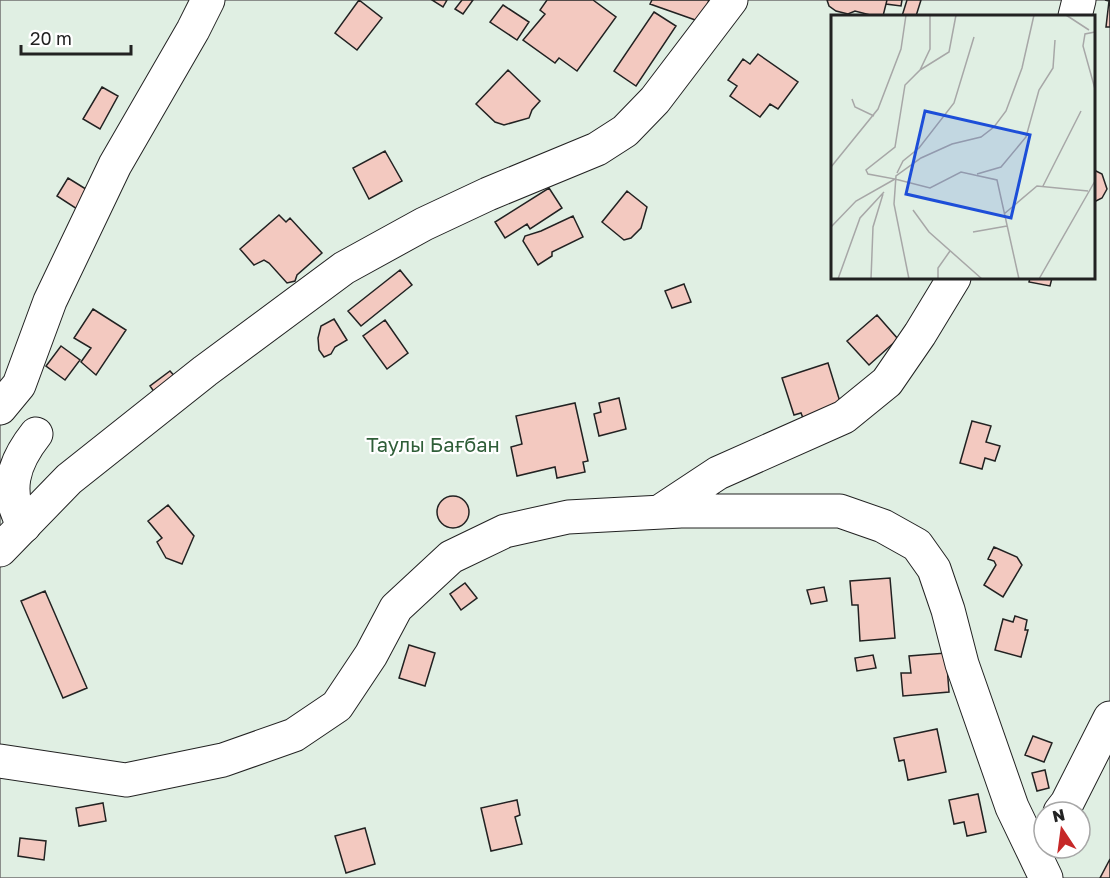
<svg xmlns="http://www.w3.org/2000/svg" width="1110" height="878" font-family="'Golos Text',sans-serif">
  <style>
    .green { fill: #e0efe3; stroke: #6f6f6f; stroke-width: 1.5; fill-rule: evenodd }
    .building { fill: #f3c9c0; stroke: #222; stroke-width: 1.5 }
    .lines { fill: none; stroke-linecap: round; stroke-linejoin: round }
    .street-casing { stroke: #222; stroke-width: 35 }
    .secondary-casing { stroke: #222; stroke-width: 35 }
    .street { stroke: #fff; stroke-width: 33 }
    .secondary { stroke: #fff; stroke-width: 33 }
    .labels { text-anchor: middle; stroke-width: 4.5; stroke-linejoin: round; paint-order: stroke }
    .park-label { font-size: 20px; fill: #2f5e38; stroke: #fff }
    .inset-road { fill: none; stroke: #a7a7a7; stroke-width: 1.5 }
    .view { fill: #1d4ed8; fill-opacity: 0.15; stroke: #1d4ed8; stroke-width: 3 }
    .inset-edge { fill: none; stroke: #222; stroke-width: 3 }
  </style>
  <rect width="100%" height="100%" fill="#fff"/>
  <path class="green" d="M0,0H1110V878H0ZM832,16H1094V278H832ZM1044,812H1080V848H1044Z"/>
  <path class="building" d="M359,0L382,18L357,50L335,33Z
    M432,0H447L443,7Z
    M462,0H473L463,14L455,9Z
    M547,0H593L616,17L577,71L559,58L555,63L523,40L545,14L540,10Z
    M652,0H709L701,22L650,4Z
    M827,0H887L883,16H874L855,11L848,14L836,11L829,6Z
    M887,0H902L901,6L886,4Z
    M907,0H921L916,16H902Z
    M1105,0H1110V27H1106L1109,1Z
    M503,5L529,22L517,40L490,22Z
    M654,12L676,26L636,86L614,71Z
    M758,54L798,82L778,109L770,104L760,117L730,96L737,86L728,80L743,59L750,64Z
    M508,70L540,101L532,110L529,118L504,125L495,122L476,104Z
    M102,87L118,96L100,129L83,119Z
    M385,151L402,181L369,199L353,168Z
    M1094,170L1102,174L1107,189L1102,198L1094,202Z
    M68,178L89,191L77,209L57,196Z
    M549,188L562,208L530,229L527,224L505,238L495,222Z
    M627,191L647,207L641,228L631,238L624,240L602,222Z
    M279,215L286,222L290,218L322,253L297,275L295,281L287,283L269,263L264,260L254,265L240,249Z
    M573,216L583,237L552,252V256L538,265L523,241L525,236L541,231Z
    M400,270L412,285L361,326L348,311Z
    M1030,278H1052L1050,286L1029,282Z
    M684,284L691,302L672,308L665,291Z
    M93,309L126,330L96,375L81,362L91,348L74,338Z
    M877,315L898,339L869,365L847,341Z
    M334,319L347,340L335,347L331,354L324,357L319,350L318,338L321,326Z
    M385,320L408,353L387,369L363,336Z
    M61,346L80,360L65,380L46,366Z
    M828,363L841,405L803,418L801,413L794,415L782,378Z
    M170,371L178,380L157,396L150,386Z
    M619,398L626,429L599,436L594,414L601,412L599,403Z
    M575,403L588,461L583,462L585,472L557,478L555,467L517,476L511,447L522,444L516,416Z
    M972,421L991,426L986,442L1000,446L995,461L985,458L982,469L960,463Z
    M437 512a16 16 0 1 1 32 0a16 16 0 1 1-32 0Z
    M168,505L194,536L182,564L166,558L157,542L162,538L148,521Z
    M994,547L1017,557L1022,565L1003,597L984,585L996,565L994,561L988,559Z
    M890,578L895,638L860,641L858,605H852L850,581Z
    M465,583L477,598L461,610L450,594Z
    M824,587L827,601L811,604L807,590Z
    M45,591L87,688L63,698L21,601Z
    M1015,616L1027,620L1025,630H1028L1021,657L995,650L1003,619L1013,622Z
    M409,645L435,653L425,686L399,678Z
    M946,653L949,692L903,696L901,673H911L909,656Z
    M873,655L876,668L857,671L855,658Z
    M937,729L946,772L908,780L904,760L899,761L894,738Z
    M1033,736L1052,743L1044,762L1025,755Z
    M1045,770L1049,788L1037,791L1032,773Z
    M978,794L986,832L967,836L964,822L954,824L949,800Z
    M517,800L520,815L515,817L522,844L491,851L481,808Z
    M103,803L106,821L79,826L76,808Z
    M365,828L375,864L346,873L335,836Z
    M20,838L46,841L44,860L18,856Z
    M1110,859V878H1100Z"/>
  <g class="lines">
    <defs>
      <path id="street" d="M1075,16L1079,0
        M0,408L19,385L50,301L115,165L193,30L208,0
        M659,512L718,473L844,417L887,382L920,334L954,278
        M24,526C4,492 13,463 36,434
        M0,761L126,780L223,760L294,735L337,706L371,655L396,608L451,557L505,531L568,517L681,511H840L883,526L917,545L934,569L948,610L962,664L1012,807L1046,878
        M1060,812L1067,803L1110,718"/>
      <path id="secondary" d="M0,550L69,479L205,371L344,268L424,224L488,194L597,149L625,131L655,100L731,0"/>
    </defs>
    <use href="#street" class="street-casing"/>
    <use href="#secondary" class="secondary-casing"/>
    <use href="#street" class="street"/>
    <use href="#secondary" class="secondary"/>
  </g>
  <g class="labels">
    <g class="park-label">
      <text x="433" y="452">Таулы Бағбан</text>
    </g>
  </g>
  <g transform="translate(831 15)">
    <rect width="264" height="264" fill="#fff"/>
    <path d="M0,0H264V264H0Z" fill="#e0efe3"/>
    <path class="inset-road" d="M235,0L258,15M264,17L254,19L252,31L264,74M89,55L118,37L125,0M21,84L24,92L43,101M0,152L47,94L70,34L75,0M66,158L72,146L88,133L123,88L143,22M146,159L170,152L195,122L208,75L222,53L224,25M64,164L99,173L130,157L166,165L188,264M212,171L250,96M82,195L98,217L151,264M173,199L206,171L257,176M0,212L25,186L64,164L37,159L35,155L64,132L74,70L89,55L99,34V0M142,217L176,211M7,264L29,203L53,177M40,264L42,212L52,179M78,264L63,189L65,161L90,143L121,129L150,122L163,112L175,96L191,53L203,0M107,264V253L119,236M208,264L264,166"/>
    <path class="view" d="M94,96L199,120L180,203L75,179Z"/>
    <rect width="264" height="264" class="inset-edge"/>
  </g>
  <g transform="translate(1062 830) rotate(347)"><circle r="28" fill="#ffffff" stroke="#a7a7a7" stroke-width="1.5"/>
  <path d="M0-4.5L10 22L0 15L-10 22Z" fill="#c62828"/>
  <text y="-9" font-size="16" font-weight="bold" text-anchor="middle" fill="#222222">N</text>
  </g>
  <path d="M21 45v9h110v-9" fill="none" stroke="#222222" stroke-width="3"/>
  <text x="30" y="45" font-size="18" fill="#222222" stroke="#ffffff" stroke-width="4.5" paint-order="stroke">20 m</text>
</svg>
